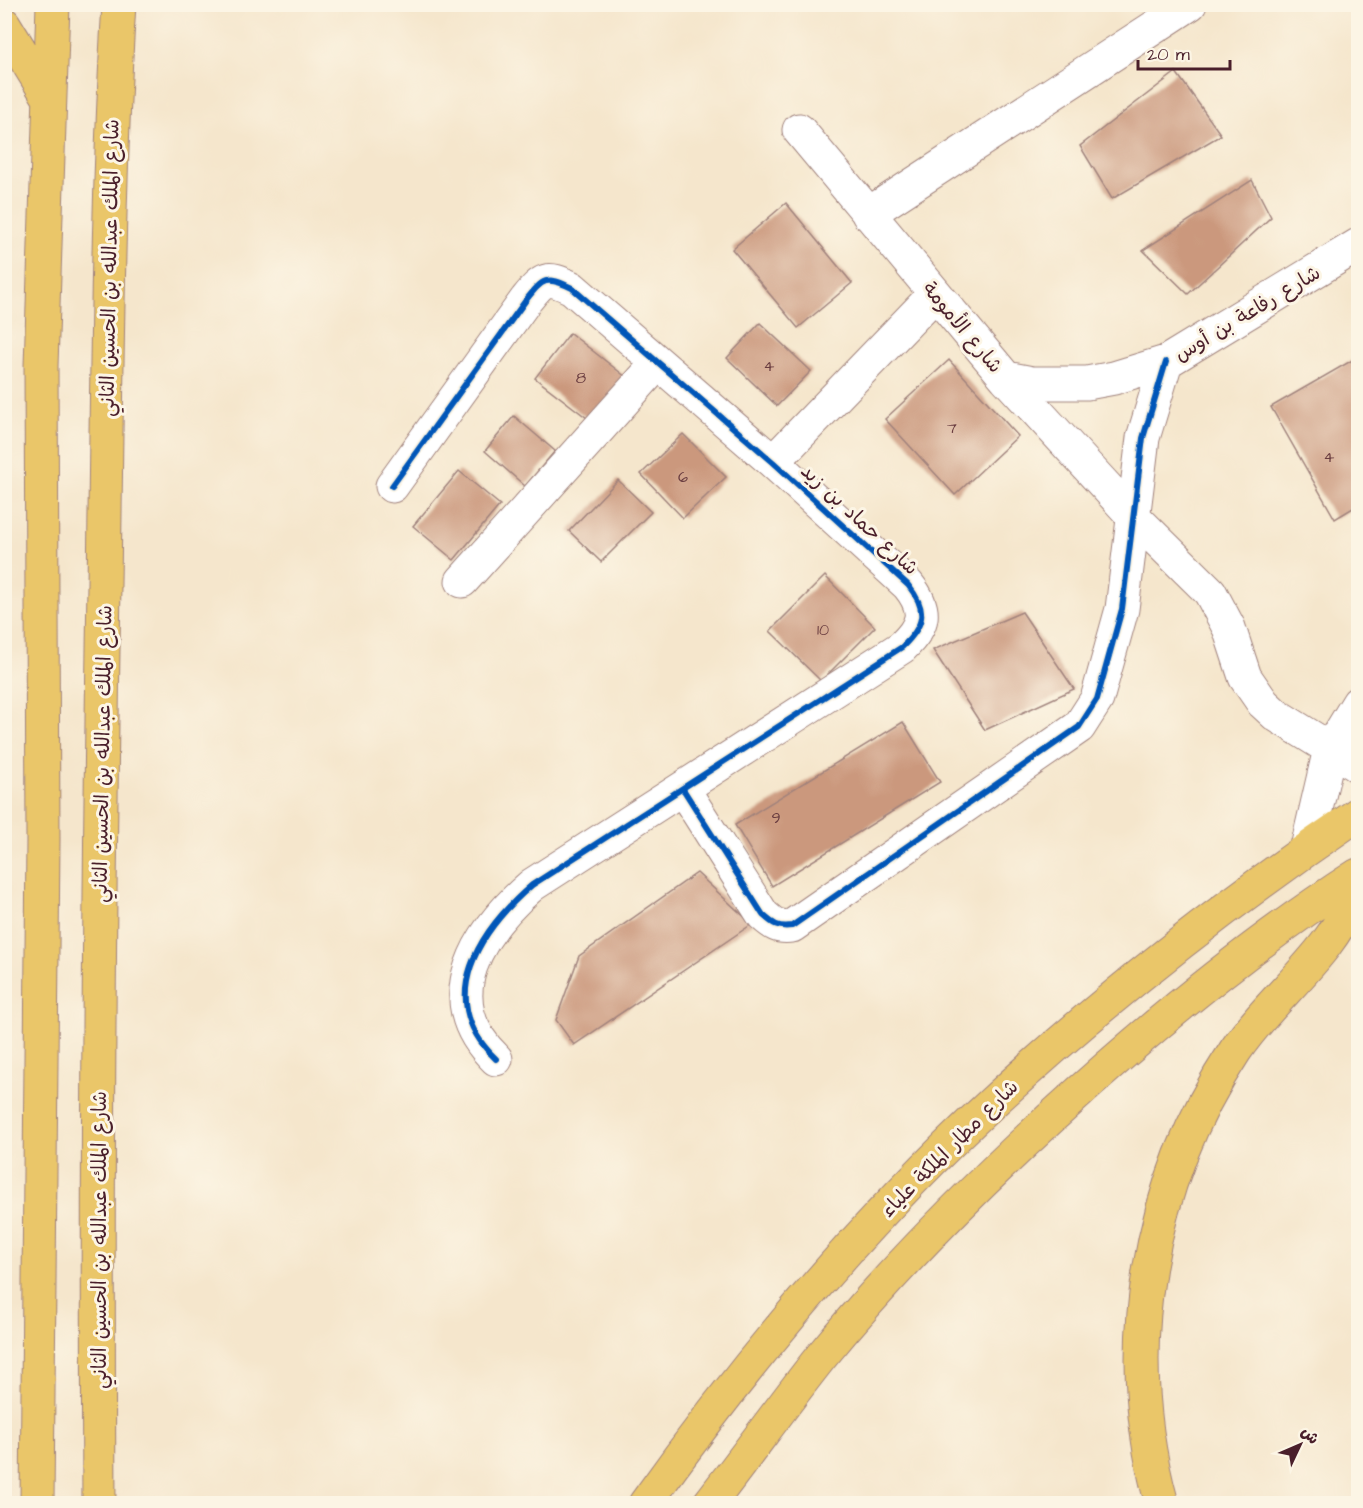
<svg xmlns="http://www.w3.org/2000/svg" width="1363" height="1508" font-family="'Architects Daughter','Playpen Sans Arabic',sans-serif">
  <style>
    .building { fill: #cb987d }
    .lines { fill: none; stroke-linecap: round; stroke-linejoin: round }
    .minor-casing { stroke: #a0827c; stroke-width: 35 }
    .highway-casing { stroke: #a0827c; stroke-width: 35 }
    .minor { stroke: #fff; stroke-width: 33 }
    .highway { stroke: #eac669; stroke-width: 33 }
    .cycleway-casing { stroke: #fcf5e5; stroke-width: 10 }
    .cycleway { stroke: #0057b8; stroke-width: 6 }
    .labels { text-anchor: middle; stroke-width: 6; stroke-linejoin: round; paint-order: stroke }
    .number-label { font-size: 16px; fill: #6a3d40 }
    .street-label { font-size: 20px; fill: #4a1f2b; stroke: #fcf5e5 }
  </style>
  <rect width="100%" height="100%" fill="#fcf5e5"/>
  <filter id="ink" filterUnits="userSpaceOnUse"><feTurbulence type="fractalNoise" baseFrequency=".0167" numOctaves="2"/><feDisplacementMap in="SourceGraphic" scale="12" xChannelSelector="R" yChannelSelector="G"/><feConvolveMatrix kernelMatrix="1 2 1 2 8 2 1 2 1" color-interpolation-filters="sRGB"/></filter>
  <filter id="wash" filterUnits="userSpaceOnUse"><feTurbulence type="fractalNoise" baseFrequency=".008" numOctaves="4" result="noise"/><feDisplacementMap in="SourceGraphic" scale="24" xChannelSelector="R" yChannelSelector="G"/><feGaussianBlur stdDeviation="1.35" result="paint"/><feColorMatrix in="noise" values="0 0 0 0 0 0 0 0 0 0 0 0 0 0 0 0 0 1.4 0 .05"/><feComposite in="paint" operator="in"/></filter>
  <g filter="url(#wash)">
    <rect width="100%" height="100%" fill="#f5e6cc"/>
    <g id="blocks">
      <path class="building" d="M1176,72L1221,135L1112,199L1080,146Z
        M1252,180L1271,217L1188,294L1143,250Z
        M786,203L852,283L798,328L732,249Z
        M760,323L811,371L777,406L727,358Z
        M570,333L626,377L591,421L535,378Z
        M1356,358L1358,362V505L1335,519L1271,407Z
        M949,360L1018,436L955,495L885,419Z
        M514,416L555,451L525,486L485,451Z
        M683,434L726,477L683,518L641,474Z
        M459,471L500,505L454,560L413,526Z
        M618,480L651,512L601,562L569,531Z
        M825,576L875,627L821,681L770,631Z
        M1022,612L1074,689L985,730L933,650Z
        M903,722L940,782L772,886L735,825Z
        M697,873L752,924L574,1045L556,1020L579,956Z"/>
    </g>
  </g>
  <g filter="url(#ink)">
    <use href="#blocks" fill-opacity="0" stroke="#a0827c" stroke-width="1.5"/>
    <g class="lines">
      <defs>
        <path id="minor" d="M799,130L1006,378L1134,517L1210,592L1229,628L1245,677L1263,703L1276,715L1358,766
          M868,214L1190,4
          M1006,378L1032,383H1087L1114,378L1166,362L1358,245
          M773,462L935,294
          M392,486L526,300C543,279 546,275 572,288L773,462L908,585C928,610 925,625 902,647L532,885C480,930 433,999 496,1059
          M462,581L657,364
          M683,789L763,915C773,924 778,928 792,926L1079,727L1097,699L1122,609L1143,438L1166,362
          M1307,848L1330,749L1358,703"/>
        <path id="highway" d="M4,24L48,96
          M37,1504L43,840L41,366L53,4
          M99,1504C97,1197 99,891 104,584C107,391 107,198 119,4
          M645,1504C748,1360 863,1222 993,1102C1107,997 1230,901 1358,814
          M709,1504C747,1455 782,1406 820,1358C891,1271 971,1191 1054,1115C1150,1027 1249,945 1358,875
          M1162,1504C1119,1350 1147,1184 1235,1051C1261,1012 1298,981 1326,944C1339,927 1349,908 1358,889"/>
      </defs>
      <use href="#minor" class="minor-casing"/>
      <use href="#highway" class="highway-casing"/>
      <use href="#minor" class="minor"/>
      <use href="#highway" class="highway"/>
      <defs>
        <path id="cycleway" d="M392,486L526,300C543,279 546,275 572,288L773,462L908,585C928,610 925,625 902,647L532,885C480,930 433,999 496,1059
          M683,789L763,915C773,924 778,928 792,926L1079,727L1097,699L1122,609L1143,438L1166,362"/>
      </defs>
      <use href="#cycleway" class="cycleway-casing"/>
      <use href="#cycleway" class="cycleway"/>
    </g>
  </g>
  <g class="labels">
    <g class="number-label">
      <text x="769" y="371">4</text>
      <text x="581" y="383">8</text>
      <text x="952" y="433">7</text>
      <text x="1329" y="462">4</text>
      <text x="683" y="482">6</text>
      <text x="823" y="635">10</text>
      <text x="776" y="823">9</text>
    </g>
    <g class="street-label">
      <text transform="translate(109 268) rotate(-89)" y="7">شارع الملك عبدالله بن الحسين الثاني</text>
      <text transform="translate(1247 313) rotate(-31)" y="7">شارع رفاعة بن أوس</text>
      <text transform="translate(963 327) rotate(50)" y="7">شارع الأمومة</text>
      <text transform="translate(860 519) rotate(43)" y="7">شارع حماد بن زيد</text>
      <text transform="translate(102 754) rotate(-89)" y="7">شارع الملك عبدالله بن الحسين الثاني</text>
      <text transform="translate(949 1148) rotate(-45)" y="7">شارع مطار الملكة علياء</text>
      <text transform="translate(99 1240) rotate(-90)" y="7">شارع الملك عبدالله بن الحسين الثاني</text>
    </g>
  </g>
  <rect width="1363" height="1508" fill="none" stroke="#fcf5e5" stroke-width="24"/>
  <g transform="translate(1300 1445) rotate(46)" stroke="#fcf5e5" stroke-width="4.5" paint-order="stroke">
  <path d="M0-4.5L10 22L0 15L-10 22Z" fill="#4a1f2b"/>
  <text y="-9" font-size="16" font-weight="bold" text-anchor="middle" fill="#4a1f2b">ش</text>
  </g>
  <path d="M1138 60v9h92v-9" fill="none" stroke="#4a1f2b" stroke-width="3"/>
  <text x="1147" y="60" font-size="18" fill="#4a1f2b" stroke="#fcf5e5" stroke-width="4.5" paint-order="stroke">20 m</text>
</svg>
